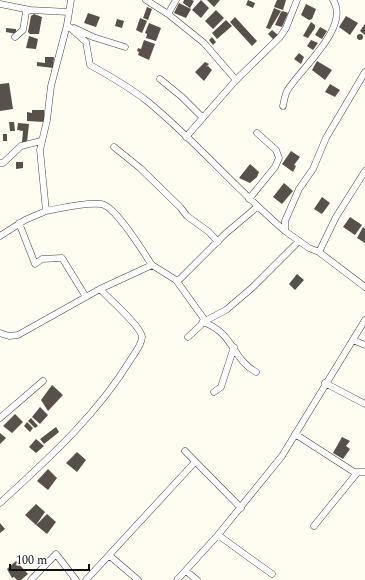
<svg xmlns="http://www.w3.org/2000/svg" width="365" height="580" font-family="Spectral,serif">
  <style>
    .building { fill: #58504b }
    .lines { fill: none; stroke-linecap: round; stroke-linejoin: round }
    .minor-casing { stroke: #424242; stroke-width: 7 }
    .minor { stroke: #fff; stroke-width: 6 }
  </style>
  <rect width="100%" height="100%" fill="#fffcf1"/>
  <path class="building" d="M184,0H192L194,1L190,8L183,3Z
    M201,0L209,8L201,18L192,10Z
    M207,0H220L214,7Z
    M248,0L255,3L253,8L246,5Z
    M277,0H286L283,10L274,7Z
    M179,3L191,9L186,18L174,13Z
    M306,4L316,9L312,19L309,20L301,15Z
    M147,7L152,9L148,20L143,18Z
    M274,8L281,11L270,29L266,28Z
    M216,10L224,18L213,29L205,21Z
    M283,11L288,13L282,27L275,25L281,12Z
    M88,13L100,17L96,27L84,23Z
    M34,14L42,17L39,34H30L28,32L31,16Z
    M346,16L358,23L350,35L339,27Z
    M235,17L257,41L252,46L230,22Z
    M140,18L147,21L142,33L136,30Z
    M117,19L124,21L122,28L115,26Z
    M226,20L232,26L217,39L212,33Z
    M311,22L315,25V28L308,38L303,36Z
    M149,23L161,28L156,41L146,38L147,34L145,33Z
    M365,24V35L360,31Z
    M320,27L327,31L322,39L315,35Z
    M6,28L16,29V34L6,32Z
    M272,30L278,35L274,40L268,34Z
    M357 37a3 3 0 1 1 6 0a3 3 0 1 1-6 0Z
    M29,36L38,39L36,49L26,48Z
    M212,37L216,42L213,45L209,40Z
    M144,40L155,44L149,60L138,55L139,52L137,51L138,48L141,49Z
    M311,40L318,43L313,50L307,46Z
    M299,53L304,57L301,64L294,59Z
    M45,57H54L53,68L37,66V62L45,63Z
    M317,61L332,70L325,80L312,70Z
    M205,62L209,64L206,67L208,66L212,70L204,81L195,72Z
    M9,83L13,109L0,111V84Z
    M330,84L340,90L335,97L325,92Z
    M32,110H44V122L27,121V112L32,113Z
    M9,122H14L15,131H10Z
    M18,123L29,124L27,142H22L23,131L17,130Z
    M3,134H7V141H3Z
    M291,151L300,157L294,165L296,166L293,172L282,164Z
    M16,162H23V168L16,169Z
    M250,164L259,172L257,177L250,183L239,178Z
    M284,183L293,191L282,204L273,197Z
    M322,197L330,203L322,214L314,209Z
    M350,217L362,225L355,235L343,227Z
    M363,227L365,229V243L357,238Z
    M297,274L304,280L295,290L289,284Z
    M52,385L63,395L48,411L41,400Z
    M40,407L48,415L40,424L32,417Z
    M15,414L23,422L12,433L3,426Z
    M31,418L38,426L35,428L28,421Z
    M27,422L33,428L30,432L24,426Z
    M56,427L59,432L44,444L40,439Z
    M0,433L6,438L0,444Z
    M342,437L350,441L346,446L350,449L343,459L333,453Z
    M36,439L44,446L36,453L29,447Z
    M77,452L86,460L77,472L66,463Z
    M48,469L57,478L48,490L37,481Z
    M36,504L45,512L36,525L25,515Z
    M47,514L56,522L47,534L36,525Z
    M0,523L5,529L0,533Z
    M16,561L28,574L21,580H17L14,577L12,578L7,569Z"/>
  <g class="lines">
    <defs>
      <path id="minor" d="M146,0L168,14L204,43L236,80
        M0,4L30,10
        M168,14L176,0
        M67,25L86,42L90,65C110,76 129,87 147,101C196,141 237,190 285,231
        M74,28L93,37L125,47
        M15,37L23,30L26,12L30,10L69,12
        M365,72L326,138L313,169L299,189L285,221V231L309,248L319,252L365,287
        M160,79L182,97L202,117
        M283,106C284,101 285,95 287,91C300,69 351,27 333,0
        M186,137L236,80L280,37L286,28L297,0
        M114,147L140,168L180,207L187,216L209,232L218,242
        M0,163H3L21,146L41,141
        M249,199L275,167L279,158L276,150L257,133
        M46,211C63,208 84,202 101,204C116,206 143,252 152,265
        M19,223L35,264L42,259L62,258L86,297
        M0,236L25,220L46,211L40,150L47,120L51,86L67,25L71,0
        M319,252L336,217L365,171
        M176,280L204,319L201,325L188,337
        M203,322L226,310L253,287L299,241
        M203,322C234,333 232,359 256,372
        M0,333L9,336L18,335L100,289L152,265L176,280L180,279L225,234L257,207
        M353,340L365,345
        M325,383L365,404
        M214,392L221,387L234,347
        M0,418L43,381
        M295,434L354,472H365
        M185,451L241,508
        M0,503C48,459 97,415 131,359C135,353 142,344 142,337C142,327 108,298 100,289
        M314,526L357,473
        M218,535L272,574
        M110,556L138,580
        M186,571L197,580
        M31,580L56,554L76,580
        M86,580L195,462
        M177,580L218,535L282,456L365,320"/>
    </defs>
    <use href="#minor" class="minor-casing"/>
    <use href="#minor" class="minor"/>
  </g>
  <path d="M10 564v6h79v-6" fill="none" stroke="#0f0f0f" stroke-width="2"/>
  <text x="16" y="564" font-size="12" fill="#0f0f0f" stroke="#ffffff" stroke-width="3" paint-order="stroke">100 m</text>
</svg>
